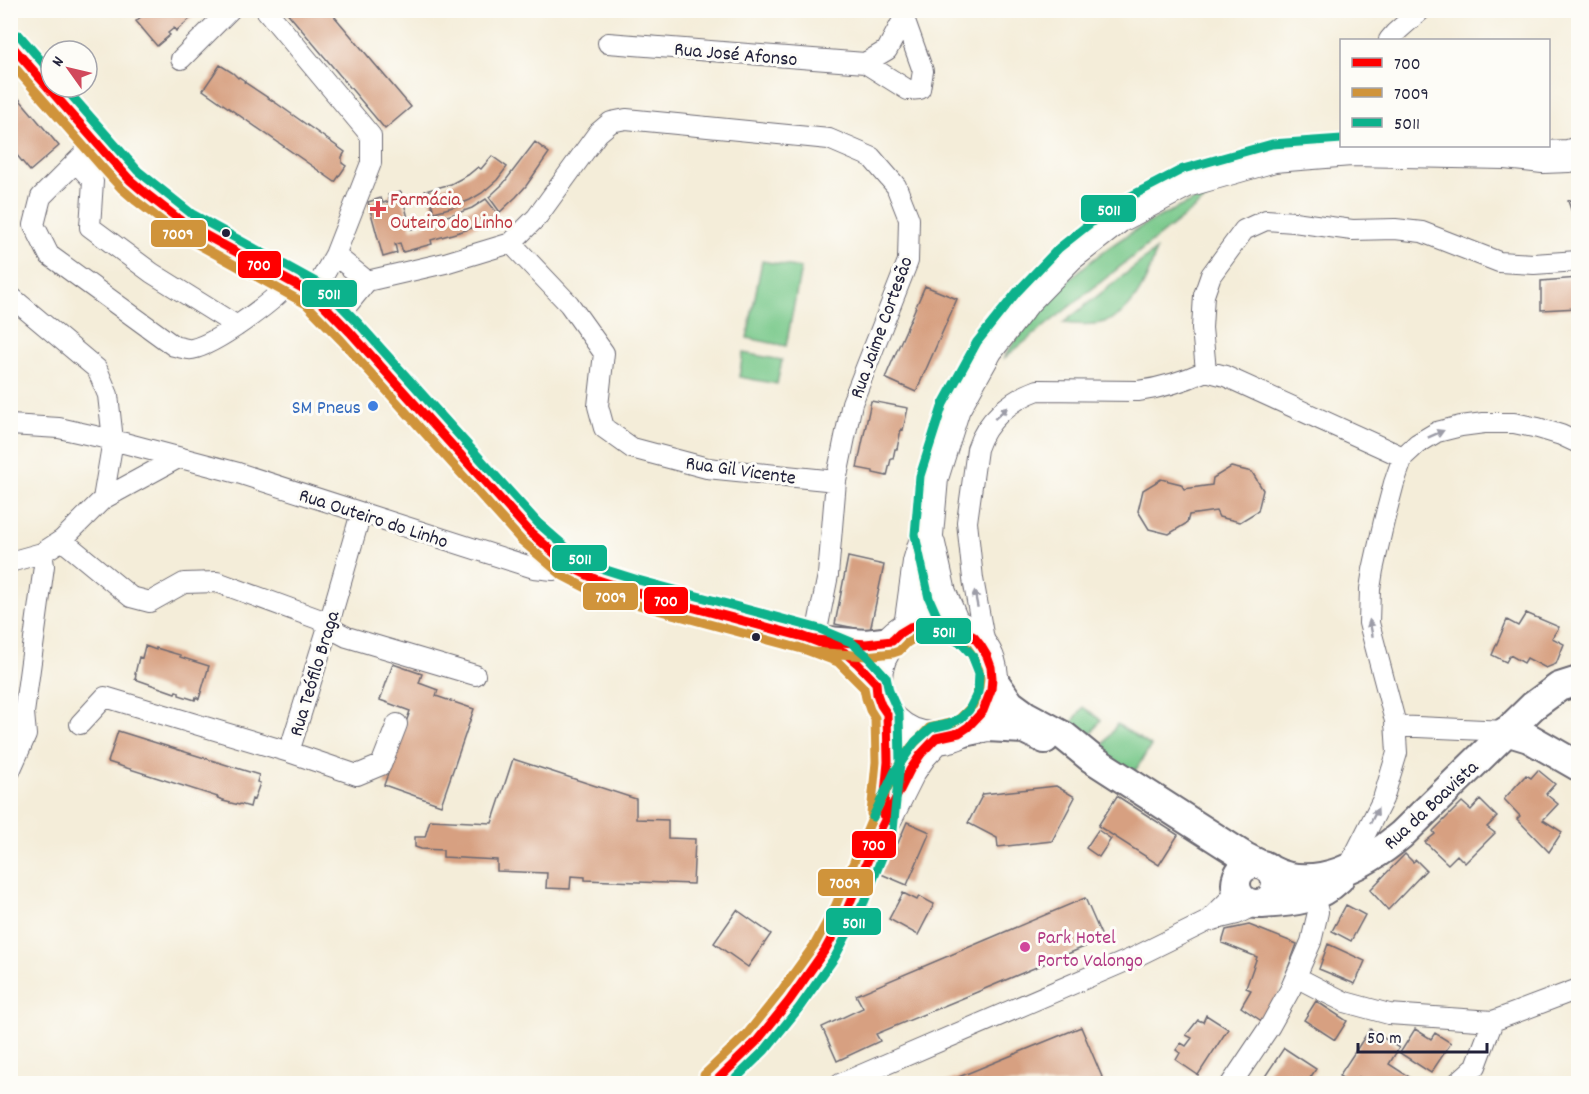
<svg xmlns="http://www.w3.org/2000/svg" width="1589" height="1094" font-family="Dekko,sans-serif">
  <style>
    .green { fill: #77c889; stroke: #4c7562; stroke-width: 1.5 }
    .building { fill: #d7a081 }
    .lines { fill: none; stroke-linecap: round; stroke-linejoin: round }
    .street-casing { stroke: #6c6972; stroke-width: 22 }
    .secondary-casing { stroke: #6c6972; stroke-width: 32 }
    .primary-casing { stroke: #6c6972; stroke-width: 34 }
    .street { stroke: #fff; stroke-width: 20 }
    .secondary { stroke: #fff; stroke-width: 28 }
    .primary { stroke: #fff; stroke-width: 32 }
    .bus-1-casing { stroke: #fdfcf7; stroke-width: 14 }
    .bus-2-casing { stroke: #fdfcf7; stroke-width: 14 }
    .bus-3-casing { stroke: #fdfcf7; stroke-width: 14 }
    .bus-1 { stroke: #f00; stroke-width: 9 }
    .bus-2 { stroke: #d0943b; stroke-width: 9 }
    .bus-3 { stroke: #0cb28c; stroke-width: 9 }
    .oneway { fill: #9c9ca7 }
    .health-dot { fill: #e0444e; stroke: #fdfcf7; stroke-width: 2 }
    .bus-dot { fill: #22223b; stroke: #fdfcf7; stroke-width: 2 }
    .shop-dot { fill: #3f7fe0; stroke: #fdfcf7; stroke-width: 2 }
    .hotel-dot { fill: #d1479c; stroke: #fdfcf7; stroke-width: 2 }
    .labels { text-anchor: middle; stroke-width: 6; stroke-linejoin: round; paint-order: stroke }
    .street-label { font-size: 20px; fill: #22223b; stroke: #fdfcf7 }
    .health-label { font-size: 20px; fill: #be3a42; stroke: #fdfcf7; text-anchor: start }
    .shop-label { font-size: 20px; fill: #366cbe; stroke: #fdfcf7; text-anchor: end }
    .hotel-label { font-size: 20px; fill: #b23c85; stroke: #fdfcf7; text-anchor: start }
    .line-badge { stroke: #fdfcf7; stroke-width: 2 }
    .badge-label { font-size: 16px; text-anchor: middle; font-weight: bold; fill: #fff }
  </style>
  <rect width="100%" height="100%" fill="#fdfcf7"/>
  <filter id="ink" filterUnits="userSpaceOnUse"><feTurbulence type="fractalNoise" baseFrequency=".0167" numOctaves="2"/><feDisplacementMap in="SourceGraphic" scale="12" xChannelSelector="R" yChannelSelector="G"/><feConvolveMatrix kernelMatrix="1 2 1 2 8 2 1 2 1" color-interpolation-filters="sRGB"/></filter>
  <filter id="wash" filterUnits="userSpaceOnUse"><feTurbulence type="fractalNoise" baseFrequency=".008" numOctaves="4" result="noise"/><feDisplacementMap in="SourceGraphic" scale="24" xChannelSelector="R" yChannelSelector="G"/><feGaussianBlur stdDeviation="1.35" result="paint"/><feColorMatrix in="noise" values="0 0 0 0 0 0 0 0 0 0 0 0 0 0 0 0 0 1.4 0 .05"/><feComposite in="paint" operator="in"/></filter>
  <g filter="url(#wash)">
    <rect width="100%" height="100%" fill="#f4edd9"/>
    <path class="green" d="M1214,193L1003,359C1043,296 1101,245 1167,213C1183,205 1198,198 1214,193Z
      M1156,250C1150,274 1136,309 1110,320C1096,326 1078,325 1063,323Z
      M762,261L801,268L786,346L747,338Z
      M743,353L782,360L777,384L739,377Z
      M1083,707L1101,720L1087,740L1069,727Z
      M1117,724L1151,746L1133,774L1099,752Z"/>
    <g id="blocks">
      <path class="building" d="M149,10H200L176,31L174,28L168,33L170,35L157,46L136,21Z
        M285,10H329L411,107L385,129Z
        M220,65L233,73L238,78L239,77L245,81L244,82L276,103L345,152L342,157V163L346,166L335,182L203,90Z
        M10,88L59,146L30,171L10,147Z
        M535,142L549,153L526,186L516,197L500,212L489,197L503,184Z
        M492,156L507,167L497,180L482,193L470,200L453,207L434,212L429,194L426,195L425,191L451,184L468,175L478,167L481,169Z
        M401,192L411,229L427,225L426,222L461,212L472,208L486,199L498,214L481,224L466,230L431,240L432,244L403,252L400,243L395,244L397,253L383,257L368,202L381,198L383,203L390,201L388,195Z
        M1578,198V229L1568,201Z
        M1578,278V308L1541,310V281Z
        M925,286L957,299L916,392L885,378Z
        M871,401L908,408L903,430L901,429L897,449H895L893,459H891L887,476L873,473V471L857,468Z
        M1578,413V436L1570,432Z
        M1231,467L1252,472L1263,490L1258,511L1240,522L1219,517L1216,511L1189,515L1187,523L1169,534L1149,529L1138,511L1143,490L1161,479L1181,484L1184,489L1212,485L1213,478Z
        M848,557L884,565L870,631L835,624Z
        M1526,613L1559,627L1552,638L1564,644L1556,664L1546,668L1527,658L1524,663L1510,655L1506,662L1492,655L1507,620L1518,626Z
        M145,646L156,650V648L180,655V657L209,666L199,699L196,697L195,700L179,695V692L176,691L175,693L135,679L136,674H135L139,657L142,658Z
        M393,664L422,674L419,683L438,690L436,696L474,709L441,805L384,785L410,711L380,700Z
        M118,731L259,775L257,782L260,783L254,800L252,799L250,807L240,804L239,805L223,801L224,800L217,798L218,797L108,762Z
        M513,759L636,799V819L668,820V838L695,839L693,884L585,880V877L571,876L570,889L546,888L547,873L497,871V860L443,857V850L421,849L415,847V837H425L430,820L492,823Z
        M1538,770L1555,784L1546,794L1558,804L1543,820L1562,832L1549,852L1517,819L1520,816L1504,799L1526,775L1531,778Z
        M1056,786L1075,797L1052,841L998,847L997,838L968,823L983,794Z
        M1117,796L1178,835L1159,865L1098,826Z
        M1480,800L1497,817L1487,827L1495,833L1465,863L1457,855L1448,864L1425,842L1435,834L1433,831L1462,802L1471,810Z
        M907,822L930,832L907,885L881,874L892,849L895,850Z
        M1098,830L1111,839L1099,857L1086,848Z
        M1405,854L1413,862L1416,860L1426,870L1388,910L1370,890Z
        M903,893L917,900L919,896L934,904L918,935L889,919Z
        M1085,898L1103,939L963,998L876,1034L880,1041L837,1061L822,1027L863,1008L856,995Z
        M1346,905L1365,915L1351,941L1332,931Z
        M737,910L771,934L748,967L714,943Z
        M1249,925L1297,944L1277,998L1263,1022L1241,1007L1251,990L1246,988L1257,957L1222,943L1226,930Z
        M1328,944L1365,961L1355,984L1319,969Z
        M1316,1001L1347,1021L1335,1040L1304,1020Z
        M1206,1015L1228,1029L1198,1075L1176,1060L1180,1053L1176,1050L1181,1043L1186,1046L1192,1038L1186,1035L1198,1020L1203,1022Z
        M1081,1027L1105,1084H944V1083Z
        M1370,1029L1399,1048L1389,1064L1417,1082L1416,1084H1364L1366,1081L1359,1077L1354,1084H1352L1339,1076Z
        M1415,1029L1431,1039L1435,1033L1451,1043L1431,1073L1400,1053Z
        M1284,1048L1316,1069L1306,1084H1260Z"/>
    </g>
  </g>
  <g filter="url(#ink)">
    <use href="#blocks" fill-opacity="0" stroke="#6c6972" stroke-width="1.5"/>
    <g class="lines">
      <defs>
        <path id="street" d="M266,10L371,136V163L335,255L313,294
          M1389,40L1395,33L1421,10
          M608,43L865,63L887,50L904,18L905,10
          M181,59L230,10
          M865,63L908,90L920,89L923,71L904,18
          M96,142L41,197L34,225L49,255L174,346C180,347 186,350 192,349C217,344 272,302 290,283
          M76,162L93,181L90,227L152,273L237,326
          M511,243L569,304L604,353L598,406L604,428L632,448L707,468L836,481
          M335,255L367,281
          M367,281L445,263L511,243L537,217L598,133L611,122L626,119L829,139L871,157L896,186L909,219L908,261L852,403L836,481L828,575L815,640
          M10,296L97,369L108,395L113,440L103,499
          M337,318L367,281
          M10,425L59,428L113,440L238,473L534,568L553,570L569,566
          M1403,457L1225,376L1206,371L1202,328L1204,295L1211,275L1244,230L1266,220L1294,222L1352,230L1395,229L1422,232L1499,262L1534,264L1578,261
          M62,540L131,597L150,602L184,583L217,582L321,620L328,627L347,637L475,675
          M10,562L42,553L62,540L103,499L178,458
          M987,656L973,579L967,522L977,449C986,421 1010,400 1038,390L1138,391C1162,388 1184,381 1206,371
          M80,724L105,697L289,752L357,775L381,765L397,724
          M1395,726L1506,731
          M289,752L328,627L361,513
          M10,771L26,735L24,713L44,566L42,553
          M1348,868L1383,799L1397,753L1395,721L1369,623L1370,589L1373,570L1384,521L1394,483L1403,457L1417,444L1437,432L1461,426L1484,423H1514L1538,428L1561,435L1578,443
          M1208,921L1230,899L1236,889
          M1296,977L1323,991L1345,1002L1389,1014L1493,1021L1578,989
          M840,1084L1133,958L1208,921L1237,914L1255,905
          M1231,1084L1270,1026L1290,990L1311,942L1318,912L1314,896
          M1456,1084L1476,1066L1493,1021"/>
        <path id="secondary" d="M10,43L110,158L130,180L144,192L185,224L267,270L313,294L350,332L530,532L569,566L595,579L635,592L815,640L844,652L857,663L876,683
          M828,641L866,644L892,641
          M992,678L1010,704L1025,715L1064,736L1091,758L1245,857L1259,864
          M1506,731L1529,738L1578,766
          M959,733L987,727L1024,729L1045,739
          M1236 884a20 20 0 1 1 40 0a20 20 0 1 1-40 0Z
          M1271,870C1314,893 1367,864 1401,835L1533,706L1559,687L1578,681
          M1262,904C1291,902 1316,901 1339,879"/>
        <path id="primary" d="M929,544L940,593L954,626
          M876 680a58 58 0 1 1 116 0a58 58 0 1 1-116 0Z
          M910,627L919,562L927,535L932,478L954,408L987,349L1026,299L1068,256L1118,217L1186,181L1274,156L1351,150L1505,153L1543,157L1569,156L1578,153
          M884,807L888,762L887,714
          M712,1084L756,1042L789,1001L825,950L846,912L882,826L910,770L921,754L936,738"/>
      </defs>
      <use href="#street" class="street-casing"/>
      <use href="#secondary" class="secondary-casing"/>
      <use href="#primary" class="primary-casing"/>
      <use href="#street" class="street"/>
      <use href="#secondary" class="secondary"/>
      <use href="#primary" class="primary"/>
      <defs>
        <path id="bus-1" d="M10,44L110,158L130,180L144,192L185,224L313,294L350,332L530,532L569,566L595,579L635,592L815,640L866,644L892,641L900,633L910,627L932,622L954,626L974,637L981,646L987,656L991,667L992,678L991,690L983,711L968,727L959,733L936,738L921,754L910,770L882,826L846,912L825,950L789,1001L756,1042L713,1084
          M802,636L844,652L857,663L876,683L877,694L881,705L887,714L888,762L883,815"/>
        <path id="bus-2" d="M10,62L101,166L121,188L136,201L179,234L306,304L341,340L521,540L563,576L590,590L631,603L813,652L866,656L893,653L899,651L907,643L915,638L932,634L950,637L966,646L971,653L979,670L980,678L979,687L973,705L960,718L954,722L929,728L911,747L899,765L871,821L835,907L815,944L779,994L747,1034L704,1075
          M798,647L838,662L864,688L866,698L870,710L875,718L876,762L871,814"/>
        <path id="bus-3" d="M19,35L51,72
          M64,87L138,171L192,214L321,285L359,324L538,523L576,556L600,568L638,580L820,629L851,642L866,655L886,677L889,691L899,714L900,763L893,830L864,902L835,957L799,1008L765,1050L730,1084
          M873,817L895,771L915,742L931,728L949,724L961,718L969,710L978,692L979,673L972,655L962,644L945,634L929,598L915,535L920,476L943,404L977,342L1017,292L1059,248L1112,206L1183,169L1272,144L1342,139"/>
      </defs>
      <use href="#bus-1" class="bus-1-casing"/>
      <use href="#bus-2" class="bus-2-casing"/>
      <use href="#bus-3" class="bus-3-casing"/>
      <use href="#bus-1" class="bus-1"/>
      <use href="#bus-2" class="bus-2"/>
      <use href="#bus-3" class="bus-3"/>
    </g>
    <defs><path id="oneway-solid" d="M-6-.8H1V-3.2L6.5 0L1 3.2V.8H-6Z" transform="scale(1.5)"/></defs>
    <g class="oneway">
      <use href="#oneway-solid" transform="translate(1001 413) rotate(-42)"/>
      <use href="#oneway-solid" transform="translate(1436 434) rotate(-24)"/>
      <use href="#oneway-solid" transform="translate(976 599) rotate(-101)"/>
      <use href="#oneway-solid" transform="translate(1371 628) rotate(-101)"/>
      <use href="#oneway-solid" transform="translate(1374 816) rotate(-63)"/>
    </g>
  </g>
  <path class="health-dot" d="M375 200h6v6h6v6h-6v6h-6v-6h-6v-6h6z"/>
  <g class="bus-dot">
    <circle cx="226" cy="233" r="5"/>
    <circle cx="756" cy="637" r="5"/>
  </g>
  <circle class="shop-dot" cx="373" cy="406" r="6"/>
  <circle class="hotel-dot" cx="1025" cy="947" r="6"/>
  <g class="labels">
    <g class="street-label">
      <text transform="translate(736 53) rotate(5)" y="7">Rua José Afonso</text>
      <text transform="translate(880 327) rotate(-70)" y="7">Rua Jaime Cortesão</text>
      <text transform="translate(741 469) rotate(8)" y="7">Rua Gil Vicente</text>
      <text transform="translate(374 517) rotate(18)" y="7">Rua Outeiro do Linho</text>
      <text transform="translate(313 673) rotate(-73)" y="7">Rua Teófilo Braga</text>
      <text transform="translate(1430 804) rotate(-43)" y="7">Rua da Boavista</text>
    </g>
    <g class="health-label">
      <text x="390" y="205">Farmácia<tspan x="390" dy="23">Outeiro do Linho</tspan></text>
    </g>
    <g class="shop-label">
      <text x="361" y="413">SM Pneus</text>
    </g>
    <g class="hotel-label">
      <text x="1037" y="943">Park Hotel<tspan x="1037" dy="23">Porto Valongo</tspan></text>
    </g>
  </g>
  <g class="line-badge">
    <rect x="1080" y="194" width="57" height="29" rx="6" fill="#0cb28c"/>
    <rect x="150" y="219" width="57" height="29" rx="6" fill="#d0943b"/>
    <rect x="237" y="250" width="45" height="29" rx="6" fill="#f00"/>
    <rect x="301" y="279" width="57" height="29" rx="6" fill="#0cb28c"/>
    <rect x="551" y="544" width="57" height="28" rx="6" fill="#0cb28c"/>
    <rect x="582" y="582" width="57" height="29" rx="6" fill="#d0943b"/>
    <rect x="643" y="586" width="46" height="29" rx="6" fill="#f00"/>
    <rect x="915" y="617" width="57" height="28" rx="6" fill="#0cb28c"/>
    <rect x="851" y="830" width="46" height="29" rx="6" fill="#f00"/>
    <rect x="817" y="868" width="57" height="29" rx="6" fill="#d0943b"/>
    <rect x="825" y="907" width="57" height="29" rx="6" fill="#0cb28c"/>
  </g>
  <g class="badge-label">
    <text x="1109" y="215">5011</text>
    <text x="178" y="239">7009</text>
    <text x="259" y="270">700</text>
    <text x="329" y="299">5011</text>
    <text x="580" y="564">5011</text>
    <text x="611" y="602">7009</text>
    <text x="666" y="606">700</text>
    <text x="944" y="637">5011</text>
    <text x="874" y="850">700</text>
    <text x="845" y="888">7009</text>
    <text x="854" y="928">5011</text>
  </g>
  <rect width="1589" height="1094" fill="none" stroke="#fdfcf7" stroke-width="36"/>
  <rect x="1340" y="39" width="210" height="108" fill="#fdfcf7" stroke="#a5a5ac" stroke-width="1.5"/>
  <rect x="1352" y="58" width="30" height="9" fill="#ff0000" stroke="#a5a5ac" stroke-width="1.5"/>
  <text x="1394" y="69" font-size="18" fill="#22223b">700</text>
  <rect x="1352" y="88" width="30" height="9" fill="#d0943b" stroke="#a5a5ac" stroke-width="1.5"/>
  <text x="1394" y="99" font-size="18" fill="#22223b">7009</text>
  <rect x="1352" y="118" width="30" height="9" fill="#0cb28c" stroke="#a5a5ac" stroke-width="1.5"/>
  <text x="1394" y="129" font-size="18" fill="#22223b">5011</text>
  <g transform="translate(69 69) rotate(304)"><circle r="28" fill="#fdfcf7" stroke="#a5a5ac" stroke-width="1.5"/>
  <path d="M0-4.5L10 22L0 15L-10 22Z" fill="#d1495b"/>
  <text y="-9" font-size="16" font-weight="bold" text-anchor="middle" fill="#22223b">N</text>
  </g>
  <path d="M1358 1043v9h129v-9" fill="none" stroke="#22223b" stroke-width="3"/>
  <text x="1367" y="1043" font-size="18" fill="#22223b" stroke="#fdfcf7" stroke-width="4.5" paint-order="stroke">50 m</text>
</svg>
